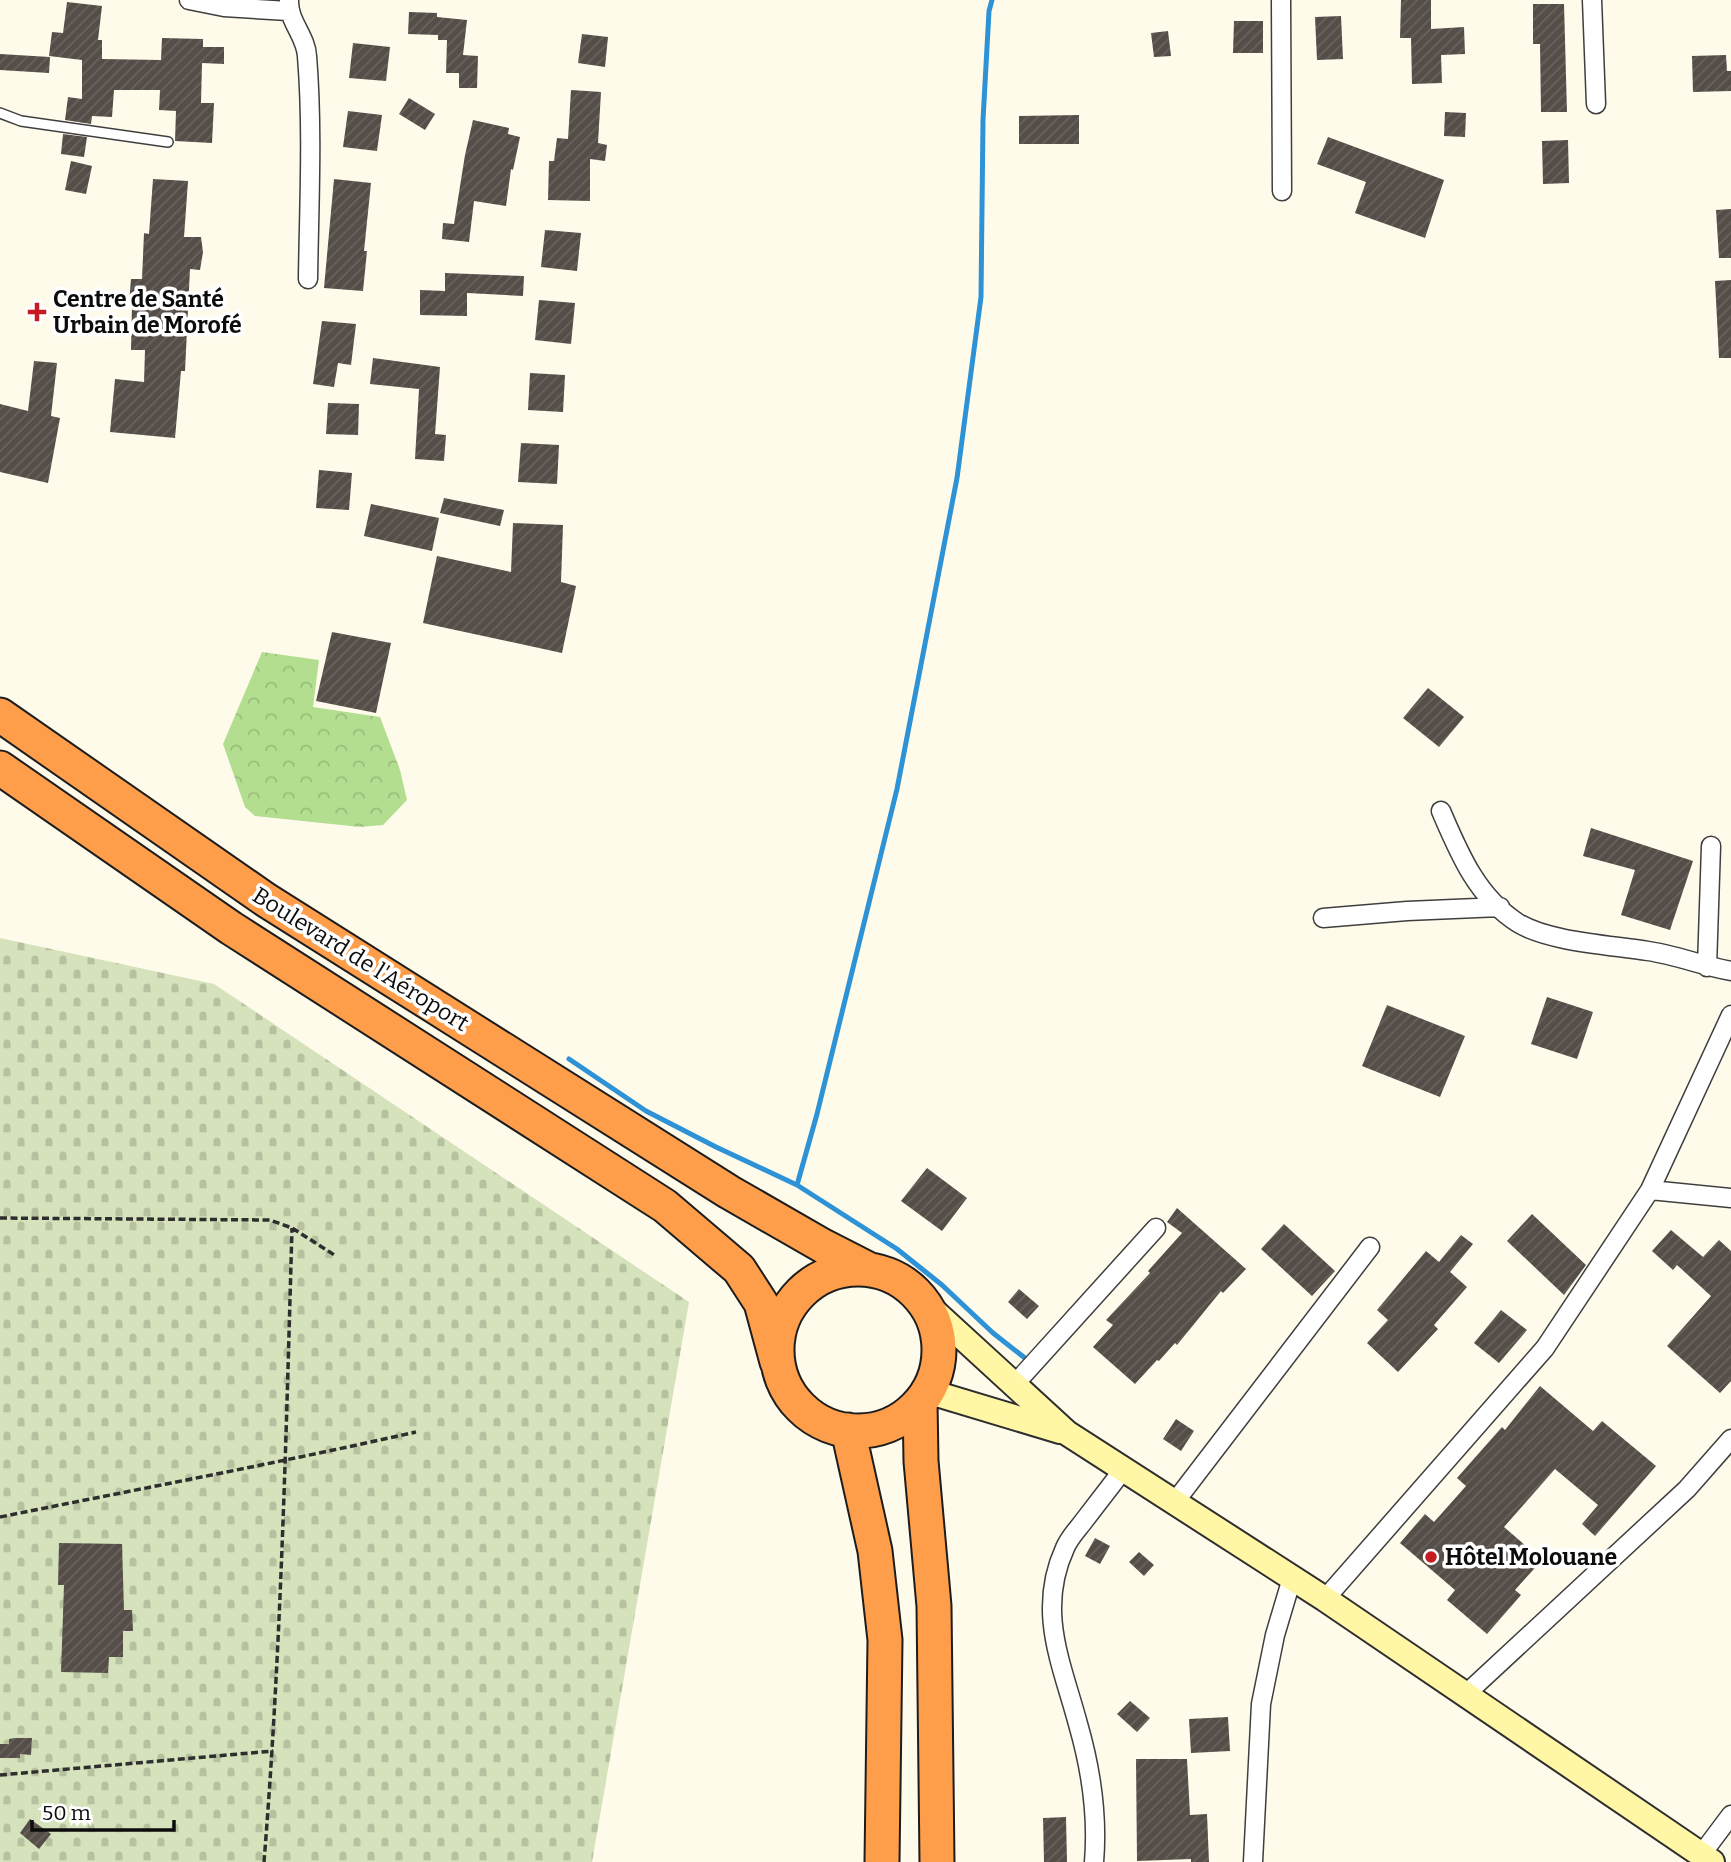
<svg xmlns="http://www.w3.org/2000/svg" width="1731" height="1862" font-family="Bitter,serif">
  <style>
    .forest { fill: url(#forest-crowns) }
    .cemetery { fill: url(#cemetery-stones) }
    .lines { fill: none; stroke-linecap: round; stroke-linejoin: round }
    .stream { stroke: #2e92d6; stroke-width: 5 }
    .building { fill: url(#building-hatch) }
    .lane-casing { stroke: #3f3f3f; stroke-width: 12 }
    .street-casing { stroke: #3f3f3f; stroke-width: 21 }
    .secondary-casing { stroke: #2e2e2e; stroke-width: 28 }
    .highway-casing { stroke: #1d1d1d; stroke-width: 37 }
    .path { stroke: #2e2e2e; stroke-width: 3.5; stroke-dasharray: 7 3.5; stroke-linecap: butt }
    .lane { stroke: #fff; stroke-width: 9 }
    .street { stroke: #fff; stroke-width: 18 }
    .secondary { stroke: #fff6a6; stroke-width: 24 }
    .highway { stroke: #fe9e4a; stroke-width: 33 }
    .poi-dot { fill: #c51b22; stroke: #fff; stroke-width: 2.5 }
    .labels { text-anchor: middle; stroke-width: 7; stroke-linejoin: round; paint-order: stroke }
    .poi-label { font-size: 23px; font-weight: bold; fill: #0c0c0c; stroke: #fff; text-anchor: start }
    .street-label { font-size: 23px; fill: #0c0c0c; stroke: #fff }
  </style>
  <defs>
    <pattern id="forest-crowns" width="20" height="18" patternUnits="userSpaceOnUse" patternTransform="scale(1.75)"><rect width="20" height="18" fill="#b3de90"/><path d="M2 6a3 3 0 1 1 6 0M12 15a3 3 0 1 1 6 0" fill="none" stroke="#99bd7b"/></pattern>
    <pattern id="cemetery-stones" width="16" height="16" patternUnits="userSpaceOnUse" patternTransform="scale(1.75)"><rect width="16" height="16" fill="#d5e2bb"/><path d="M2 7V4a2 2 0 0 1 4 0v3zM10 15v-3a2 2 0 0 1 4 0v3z" fill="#b6c1a0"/></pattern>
    <pattern id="building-hatch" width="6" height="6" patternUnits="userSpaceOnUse" patternTransform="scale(1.75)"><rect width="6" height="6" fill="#554d48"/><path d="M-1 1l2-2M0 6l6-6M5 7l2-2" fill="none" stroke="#68625e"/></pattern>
  </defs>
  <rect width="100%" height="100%" fill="#fffbeb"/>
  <path class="forest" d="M262,652L319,660L313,707L380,717L400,770L407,800L383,825L360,827L255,816L245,807L223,744Z"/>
  <path class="cemetery" d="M0,938L214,984L689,1302L592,1862H0Z"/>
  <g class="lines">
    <path class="stream" d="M569,1059L646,1111L716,1147L797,1185L897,1249L942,1285L993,1333L1030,1362
      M797,1185L817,1114L897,789L957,478L981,297L983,120L989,11L992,0"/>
  </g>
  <path class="building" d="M1401,0H1431V29L1464,27L1465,54L1441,55L1442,83L1412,84L1411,38H1400Z
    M67,2L102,6L98,40H102V59L161,60L162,38L203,39V47H224V64L202,63L201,103H214L212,143L175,141L176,111L159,110L160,90H114L112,117L92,116L91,124L65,120L68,97L82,99V60L49,56L52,32L63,33Z
    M1533,4H1564L1567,112H1541L1540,44H1533Z
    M409,12L437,13V17L467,20L463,55L478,56L477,88H459V73H446L447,40H438V35L408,34Z
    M1341,16L1343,59L1317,60L1315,17Z
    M1234,21H1263V53H1233Z
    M1168,31L1171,56L1154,57L1151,33Z
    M582,34L608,37L605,67L578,63Z
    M353,43L390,47L386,81L349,78Z
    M0,54L50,57L49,73L0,70Z
    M1726,55L1727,71H1731V91L1693,92L1692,56Z
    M571,90L601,92L598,143L607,145L605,161L590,159V201L548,200L549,161H554L557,138L568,139Z
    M409,98L435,114L425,130L399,114Z
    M348,111L382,115L377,151L343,147Z
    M1445,112L1466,113L1465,137L1444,136Z
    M1079,115V144H1019V116Z
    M473,120L509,128L508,134L520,137L513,170L511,169L506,206L474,201L469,242L442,239L443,223L454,224L465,155Z
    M63,134L87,137L84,157L61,154Z
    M1328,137L1444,180L1425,238L1355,213L1366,182L1317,164Z
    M1568,140L1569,183L1543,184L1542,141Z
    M71,161L92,166L86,194L65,190Z
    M153,179L188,181L184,237H201L203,252L200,270L190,269L185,371H181L175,438L110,432L115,379L144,382L145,350H131L132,304L129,303L131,279H142L144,233L149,234Z
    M334,179L371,183L364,251H367L363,291L324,288Z
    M1731,209V258H1719L1716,210Z
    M545,230L581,233L577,271L541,267Z
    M445,273L524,276L523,296L467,293V316L420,315V290L445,291Z
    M1731,280V358H1719L1715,281Z
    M539,300L575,303L571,344L535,340Z
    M322,321L356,324L351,365L338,363L334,387L313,384Z
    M373,358L440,367L435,434L446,435L444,461L415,459L419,389L370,384Z
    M34,361L57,363L51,416L60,418L48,483L0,472V404L28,411Z
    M530,373L565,375L563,412L528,410Z
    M328,403L359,404L358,435L326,434Z
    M521,443L559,445L557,484L518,482Z
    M319,470L352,473L349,510L316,508Z
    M444,498L504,510L500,526L440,513Z
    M371,504L439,518L432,551L364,536Z
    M513,523L563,525L561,582L576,586L562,653L423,623L437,556L511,572Z
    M332,632L391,643L376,713L316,701Z
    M1428,688L1464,717L1439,747L1403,718Z
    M1591,828L1693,861L1670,930L1621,915L1635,870L1583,856Z
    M1547,997L1593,1012L1577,1059L1531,1044Z
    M1387,1005L1465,1036L1440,1097L1362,1066Z
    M927,1168L967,1198L942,1231L901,1201Z
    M1177,1208L1246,1269L1223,1293L1221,1291L1177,1345L1175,1343L1159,1361L1157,1360L1135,1384L1093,1347L1113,1325L1106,1320L1150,1273L1148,1271L1182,1233L1167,1222Z
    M1532,1214L1586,1265L1564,1295L1507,1241Z
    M1284,1224L1335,1271L1312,1296L1261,1249Z
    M1671,1230L1703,1257L1719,1240L1731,1251V1381L1720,1393L1667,1346L1711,1296L1677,1265L1673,1270L1652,1251Z
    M1461,1235L1473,1244L1450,1272L1467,1287L1434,1325L1438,1329L1398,1372L1367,1343L1388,1320L1377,1310L1426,1251L1439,1262Z
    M1019,1289L1039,1306L1027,1319L1008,1302Z
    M1501,1310L1527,1330L1499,1363L1474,1343Z
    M1540,1386L1593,1431L1602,1421L1656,1466L1595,1536L1582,1524L1598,1505L1555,1469L1504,1527L1542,1560L1515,1590L1521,1595L1487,1634L1447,1600L1455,1590L1400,1543L1425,1514L1434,1522L1466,1486L1457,1478L1502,1427L1505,1430Z
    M1176,1419L1194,1431L1181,1451L1163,1439Z
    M1095,1538L1110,1546L1100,1564L1085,1556Z
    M59,1543L122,1544L124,1610H132L133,1631H123V1657H109L108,1673L61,1672L64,1585H58Z
    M1139,1552L1154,1565L1144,1576L1129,1562Z
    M1130,1701L1150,1718L1137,1732L1117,1714Z
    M1228,1717L1230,1751L1191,1753L1189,1719Z
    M15,1738H32L31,1755L20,1754V1758H0V1744H9V1739Z
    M1136,1759H1187L1190,1815L1207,1814L1209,1862H1191V1859L1137,1861Z
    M1066,1817L1067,1862H1044L1043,1818Z
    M30,1819L51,1834L39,1849L20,1833Z"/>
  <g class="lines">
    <defs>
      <path id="lane" d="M0,113L21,121L168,142"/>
      <path id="street" d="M189,0L224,7L288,11
        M289,0C288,21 306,36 307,56C313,130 309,205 308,279
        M1281,0L1282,191
        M1592,0L1596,104
        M1441,811C1459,853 1477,897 1518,923C1549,942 1611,945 1648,951C1676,955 1703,966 1731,971
        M1323,918L1407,911L1500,907
        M1707,967L1711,846
        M1650,1190L1731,1015
        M1014,1385L1156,1228
        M1174,1503L1370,1247
        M1325,1599L1545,1348L1650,1190L1731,1198
        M1466,1694L1687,1489L1731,1439
        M1701,1855L1731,1815
        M1094,1862C1098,1815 1091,1769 1078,1724C1062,1664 1036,1611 1065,1548C1069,1538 1077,1530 1083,1522C1096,1505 1110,1487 1123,1470
        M1253,1862L1261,1704L1275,1635L1292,1578"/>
      <path id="secondary" d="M924,1302L1067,1433L1325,1599L1712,1862
        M927,1391L1060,1431"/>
      <path id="highway" d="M0,715L266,900L729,1192L823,1246L868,1269
        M0,768L231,928L665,1206L739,1269L761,1303L777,1362
        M777 1350a81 81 0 1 1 162 0a81 81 0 1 1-162 0Z
        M920,1402L921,1461L934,1606L937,1862
        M848,1430L875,1551L885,1640L882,1862"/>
    </defs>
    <use href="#lane" class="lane-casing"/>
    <use href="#street" class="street-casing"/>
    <use href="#secondary" class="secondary-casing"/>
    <use href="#highway" class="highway-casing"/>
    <path class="path" d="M0,1218L270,1220L292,1228L336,1256
      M0,1517C139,1489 278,1463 416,1432
      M0,1775L273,1751
      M264,1862C281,1651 286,1439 292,1228"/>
    <use href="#lane" class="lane"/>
    <use href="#street" class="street"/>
    <use href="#secondary" class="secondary"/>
    <use href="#highway" class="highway"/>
  </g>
  <g class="poi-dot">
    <path d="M33.5 301.5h7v7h7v7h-7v7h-7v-7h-7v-7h7z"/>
    <circle cx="1431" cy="1557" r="7"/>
  </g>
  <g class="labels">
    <g class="poi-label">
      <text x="53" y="307">Centre de Santé<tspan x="53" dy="26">Urbain de Morofé</tspan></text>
      <text x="1445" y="1565">Hôtel Molouane</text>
    </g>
    <g class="street-label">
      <text transform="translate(361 959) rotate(32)" y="8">Boulevard de l'Aéroport</text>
    </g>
  </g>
  <path d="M32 1820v10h142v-10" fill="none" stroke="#0c0c0c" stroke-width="3.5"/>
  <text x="42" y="1820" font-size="21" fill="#0c0c0c" stroke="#ffffff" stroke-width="5" paint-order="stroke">50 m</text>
</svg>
